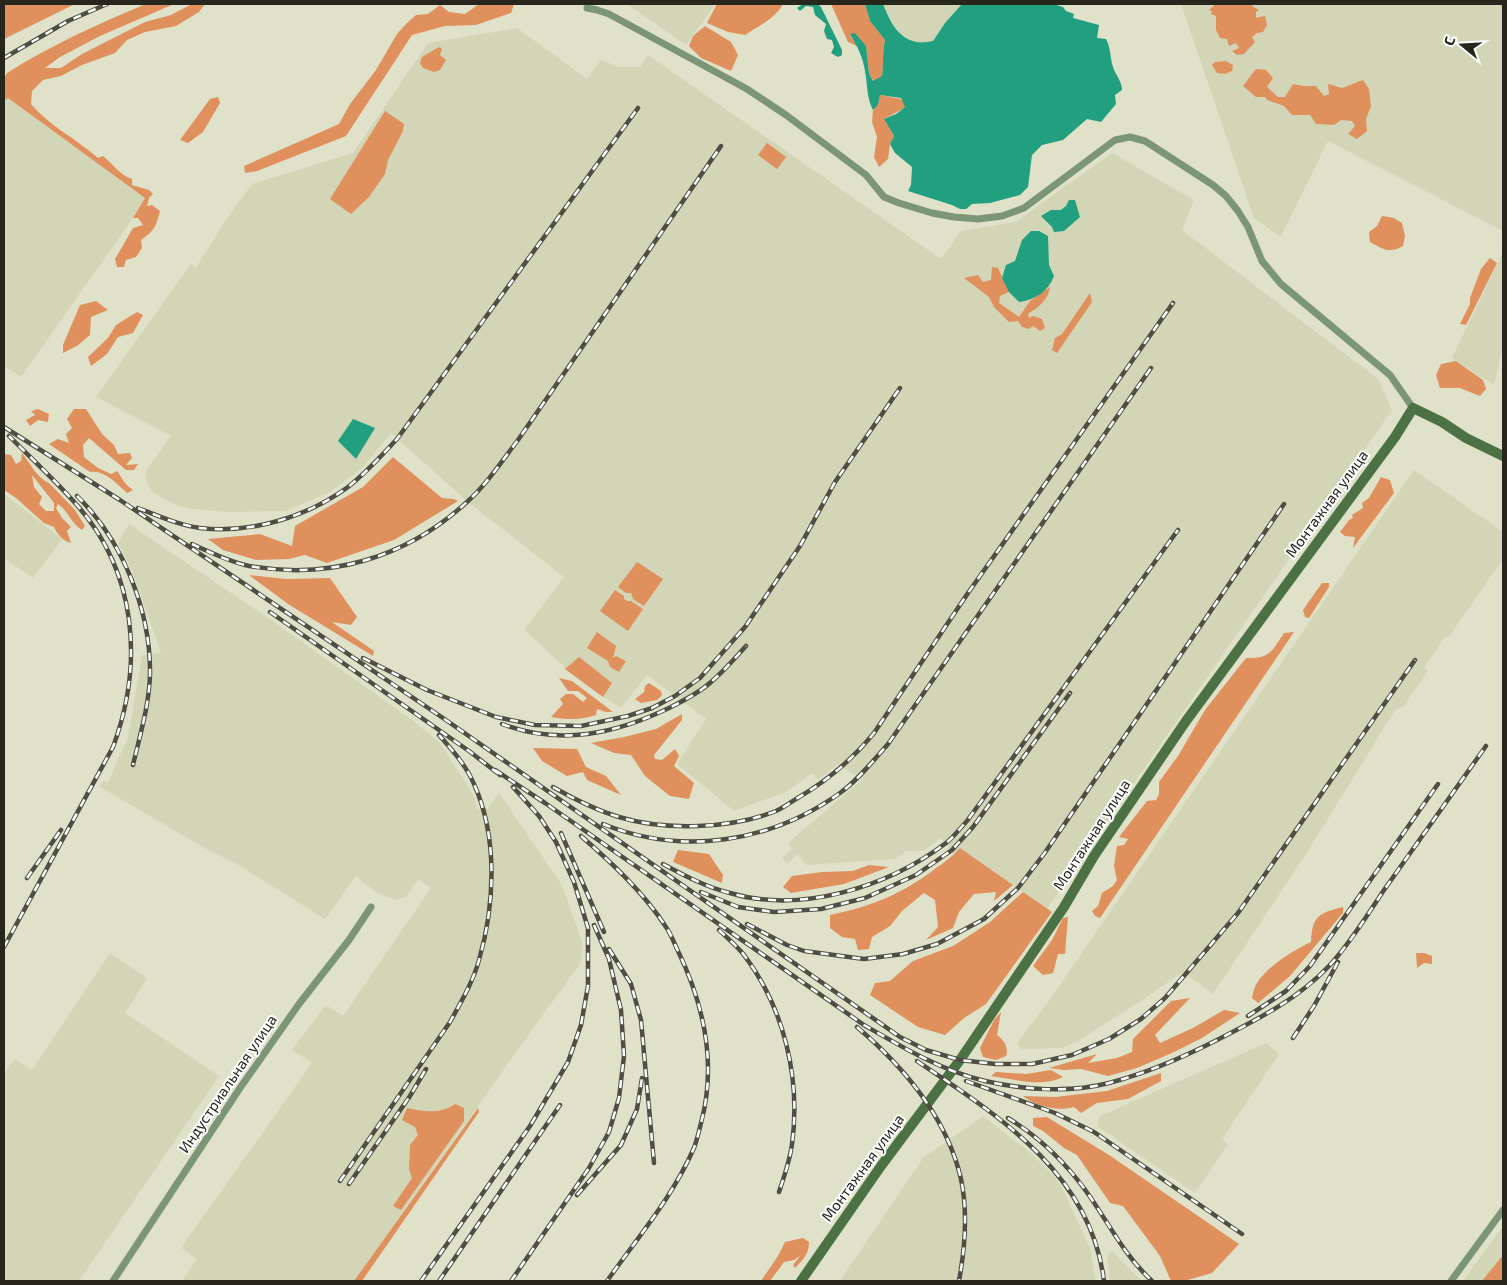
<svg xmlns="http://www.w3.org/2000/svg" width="1507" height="1285" font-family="'Exo 2',sans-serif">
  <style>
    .built { fill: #d2d5b6 }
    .forest { fill: #df905d; fill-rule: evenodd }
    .water { fill: #219f7e }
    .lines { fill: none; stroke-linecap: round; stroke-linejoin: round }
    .street { stroke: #7c9577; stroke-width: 7 }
    .secondary { stroke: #4c7145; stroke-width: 10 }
    .rail-casing { stroke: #4e4e42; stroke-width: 4.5 }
    .rail { stroke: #fff; stroke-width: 2.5; stroke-dasharray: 8; stroke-linecap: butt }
    .labels { text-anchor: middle; stroke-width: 4; stroke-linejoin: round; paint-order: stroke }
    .street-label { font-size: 15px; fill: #26261d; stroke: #fff }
  </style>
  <rect width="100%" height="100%" fill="#dfe2c9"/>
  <path class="built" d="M627,4H715L686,45Z
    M883,4H962L945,23L933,41L924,43L912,41L902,36L888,16Z
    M1181,4H1503V231L1328,141L1281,237L1254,218Z
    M517,28L587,79L601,60L619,67H640L648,55L941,259L961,231L1016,222L1112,153L1194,200L1182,230L1378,379L1392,410L1047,909L960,848L955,855L941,838L924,851H906L895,859L806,865L798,854L787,864L782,858L792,849L788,843L862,780L838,764L818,780L812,773L788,791L734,811L677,764L706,719L647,675L621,708L603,697L565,669L563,665L524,630L564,577L468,502L391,433L362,468L330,492L286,511L226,512L194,509L178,506L162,498L152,491L148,485L145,475L147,469L171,436L96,397L191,264L196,268L225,221L252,184L353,153L428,43Z
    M8,98L145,198L133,218L21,377L4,366V101Z
    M1503,252V345L1494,385L1452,358Z
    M1414,470L1503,532V559L1448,638L1446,636L1424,667L1428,671L1403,707L1396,709L1392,715L1306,854L1213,994L1183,972L1136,1004L1078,1041L1062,1048L1021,1049L1017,1043L1046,1005Z
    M4,494L62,539L33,578L4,558Z
    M129,524L268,618L412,720L440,743L474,796L478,810L488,808L499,793L562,885L583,945L580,964L534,1027L354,1281H182L197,1259L181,1248L312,1063L292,1050L326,1005L343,1016L431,888L418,879L406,897L396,900L377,893L356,876L325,919L237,864L210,851L100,787L103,781L108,783L128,737L142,655L161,653L133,573L118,543Z
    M110,953L147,978L125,1013L219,1076L79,1281H4V1074L15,1059L32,1070Z
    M1266,1043L1279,1054L1222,1139L1228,1144L1195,1193L1097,1126L1100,1116Z
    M983,1116L1032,1154L1054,1176L1063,1190L1090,1248L1096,1281H840L923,1158Z
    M1503,1226V1281H1463Z
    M1112,1251L1142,1281H1110L1107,1256Z"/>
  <path class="forest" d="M4,4H75L4,39Z
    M146,4H174L100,36L60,57L45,68H61L82,54L145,22L171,15L192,4H205L199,12L176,26L145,32L127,40L115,53L82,65L61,76L43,80L32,91L31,104C49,126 77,139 98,158L103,156C113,164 121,176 132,179V185L149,190L153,194L149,198L147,206L152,205L160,211C156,227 154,231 141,240L142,248L136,257L126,260L124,267H117L115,259L133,228L143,225L138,218H133L145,198L8,98L4,101V78L7,73C51,45 98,24 146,4Z
    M479,4H514L511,13L476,25L445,26L412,35L346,136L257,171L245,173L244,166L339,124L350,104L376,70L397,34L406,24L416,15L428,14L440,5L449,12L465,14Z
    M717,4H783C776,18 757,27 745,35L728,32L707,23Z
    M831,4H865L870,21L885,40C882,52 884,64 882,76L874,82L869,73L866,46L850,35L857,46L848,42Z
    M1212,4H1253L1252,6L1259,10L1256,12V18L1265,16L1267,25L1263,32L1257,33L1252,37L1255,42L1244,54L1237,55L1232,51L1239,48L1236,43L1229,46L1227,39L1220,38L1216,30V16L1211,14L1212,11L1209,10L1214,6Z
    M705,26L731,42L738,55L731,71L701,58L689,46L693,36Z
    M439,47L442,49L440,55L446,60L440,70L434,72L423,68L420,63L422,57Z
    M1226,61L1233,65L1232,71L1225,74L1217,73L1212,65L1215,62Z
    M1256,69L1266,70L1273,78L1267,87L1278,97H1285L1293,84L1303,86H1316L1324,96L1329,94L1328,84L1342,88L1363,80L1369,89L1371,106L1366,119L1367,131L1357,139L1348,134L1355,126L1352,121L1341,120L1334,125L1316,124L1310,115H1292L1284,106L1267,100L1265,97H1256L1243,86Z
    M880,95L901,99L906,107L884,119L894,136L890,144L888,159L879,167L874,157L877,137L872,122L873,110L878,105Z
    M218,97L220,103L203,132L188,143L180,140L210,99Z
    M385,111L404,124L403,131L388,160L385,174L369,197L351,214L330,199Z
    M767,143L786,157L777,169L758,155Z
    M1382,216L1394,218L1402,223L1405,236L1403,246C1389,254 1383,249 1370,242L1369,232L1377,226Z
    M1490,258L1497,263L1466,325L1460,324L1470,304V298L1481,269Z
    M992,267L998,268L1009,292L1000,296L999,303L1019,317L1030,301L1050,287C1049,299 1038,308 1028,314L1029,318L1033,316L1042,319L1045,328L1040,331L1033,326L1029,329L1022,327L1018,321L1009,322L994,307L989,297L964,278L978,275L983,282L991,280Z
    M1090,293L1092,302L1057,353L1052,350L1055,338L1062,334Z
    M96,301L108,310L91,317L90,335L77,346L63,353V345L80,305Z
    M137,312L143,315L133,333L118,337L107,354L91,366L88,357L108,338L116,325Z
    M1456,361L1483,380L1486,389L1480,396L1460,388H1440L1436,375L1441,364Z
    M38,409L49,414L48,422L38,420L30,426L26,420L35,415L31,411Z
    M74,409H86L102,434L114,445L118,454L130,453L132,458L126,465L138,464L134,470H126L89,438L83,445L84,457L98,468L111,474L117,471C124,480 122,482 133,490L127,493C117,484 105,470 90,472L49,444L58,439L69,443L66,434L72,428L67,419Z
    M22,453C30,463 37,478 49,483L75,510L85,526L82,530C70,522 69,512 58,504L56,508L62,518L71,527L67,531L71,543C63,541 57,534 54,527L44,523L16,498L4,490V454L11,455L16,464L21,461ZM32,475L54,503V511H46L39,504L42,497L34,487Z
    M393,457L442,498L454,499L458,501L394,540L327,563L305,555L289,559L256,560L223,550L208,539L260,534L292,546L295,526L363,487Z
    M1381,477L1390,480L1394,493L1353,548L1355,537L1345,536L1340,532L1349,520L1353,518L1352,515L1363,508L1362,503L1369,498Z
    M637,562L663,579L644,606L633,599L631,593H626L618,587Z
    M249,575L286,579L330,578L357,617L351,625L332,622L374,651L373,656L288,604Z
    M1322,583H1329V587L1309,618L1305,617L1303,610Z
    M615,590L624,596V599L627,601H631L643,609L628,631L600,611Z
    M597,632L616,646L613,658L616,656L626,661L619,672L610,667L608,661L587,648Z
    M1294,632L1100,918L1095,916L1092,911L1098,906L1102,893L1113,886L1117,880L1114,866L1117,846L1124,845L1128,839L1119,837L1147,801L1156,800L1159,794V782L1178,756L1205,710L1246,658C1270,659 1272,651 1284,633Z
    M579,657L612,683L603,697L565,669Z
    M559,678L572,681L613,712H606L597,709L596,715C581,720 567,720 551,717L563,704L560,699L566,694H573L583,702L587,698L578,691H568Z
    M649,683L661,691L662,695L657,700L641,703L635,699L644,692L645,686Z
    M682,714V720L654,755L655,759L662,760L675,749L679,756L674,766L694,783L689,799L670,796L645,776L631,755L614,753L591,743L624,737L656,729Z
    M533,748L577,749L586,767L606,776L621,795L587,780L583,772L567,776L542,761Z
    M960,848L1013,885L994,901L996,892L974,894L959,912L953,928L926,940L938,927L935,900L924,893L902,911L890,926L872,937L869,949L858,950L855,939L842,937L830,928V915C872,906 901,895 936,868C945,862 953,856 960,848Z
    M678,850L709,854L723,875L722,883L673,862Z
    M869,865L889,867L844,884L791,893L783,887L792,876L822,872L853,871Z
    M1023,892L1052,912L986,1004L964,1018L945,1035L918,1027L870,995L875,983L890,981L913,961L953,946L990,922Z
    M1343,907V913L1290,976L1258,1003L1252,998C1253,994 1254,987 1257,983C1267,967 1293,950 1311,942C1312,916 1319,913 1343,907Z
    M1068,917L1065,954H1058L1053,973L1043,975L1033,966L1052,940L1063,918Z
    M1416,953H1424L1432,956V964L1424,963L1417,968Z
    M1190,998L1155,1035L1160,1043L1193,1028L1224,1010L1240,1013L1202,1038L1174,1052L1137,1068L1108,1076L1081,1069L1064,1070L1049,1068L1097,1054L1088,1063L1117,1058L1132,1052L1133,1039L1171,1001Z
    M1001,1012L997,1035C1004,1040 1009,1048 1006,1056L996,1060L983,1057L980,1048L994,1020Z
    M1051,1070L1063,1077C1041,1088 1014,1079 991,1076L996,1072L1026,1074Z
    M1161,1073V1081L1128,1099L1097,1103L1081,1113L1074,1107C1058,1112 1035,1106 1023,1096L1055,1097L1107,1091Z
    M455,1104L464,1108V1121L401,1210L393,1206L412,1178L409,1170L410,1145L418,1135L415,1127L402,1120L407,1108C423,1112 441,1114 455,1104Z
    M478,1108L479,1112L362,1281H354Z
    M1047,1117L1109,1155L1239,1244L1212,1273L1184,1281H1171L1160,1256L1123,1206L1110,1203L1077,1155L1064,1148L1043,1131L1033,1126V1118Z
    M803,1238L809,1242C809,1254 803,1260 795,1268L793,1265L800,1256L794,1260L784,1262L770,1281H761L778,1256L785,1242Z
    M1503,1255V1281H1482Z"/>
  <path class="water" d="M803,4H818L821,7L842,50V55L838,57L831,53L834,47L832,40L827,39L824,31L826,24L815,15L813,7L806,6L800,11L797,8Z
    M865,4H883C892,27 904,48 933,41L945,23L962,4H1053L1063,7L1066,11L1074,14L1073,18L1099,25L1097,38L1106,39C1111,48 1110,58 1113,67C1116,76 1122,81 1122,90L1115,95L1116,104L1101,122L1087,119L1063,140L1042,145L1032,155L1028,187L1020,195L990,203L972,204L966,209H960L952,205L908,191L911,185L912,167L895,153L890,144L894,136L884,119L896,114L905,107L901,98L880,95L878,105L873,110C866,96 868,86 865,71C863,57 857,46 850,34L855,33L866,46L869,73L873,81L882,76C884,64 882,52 885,40L870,21Z
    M1069,200H1075L1080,217L1064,231L1054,232L1052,227L1041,216L1051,210H1061L1066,206Z
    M1031,231H1039L1048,236L1049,265L1054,276C1048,292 1035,300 1019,302L1009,292L1002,278L1006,265L1015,261L1022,240Z
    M353,419L375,428L356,459L338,441Z"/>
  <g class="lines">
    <path class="street" d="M587,8L597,10L609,14L747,89L786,115L866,175L884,197L899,203L932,213L954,217L978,219L1002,216L1024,208L1115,140L1130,137L1145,141L1213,185L1226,196L1238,211L1248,227L1262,261L1281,284L1390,375L1413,408
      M113,1281L240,1088L299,1004L349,940L371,907
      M1451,1281L1503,1210"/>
    <path class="secondary" d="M801,1281L881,1166L960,1060L1064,907L1094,856L1186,721L1395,437L1413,408L1442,422L1466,438L1503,456"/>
    <defs>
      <path id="rail" d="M4,58L68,21L107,4
        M4,427L120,500L443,718L900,1037L926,1050L960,1060L995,1064H1032L1072,1055L1109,1039L1141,1019L1165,998L1238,913L1415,660
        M77,496C123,541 151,611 150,675C149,706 140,735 133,765
        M138,508C158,516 179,525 200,528C251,534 307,517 348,487C366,473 381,456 397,439L638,108
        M192,544C209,552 230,562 249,566C330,580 406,558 467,502C487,484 502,461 518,440L721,146
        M270,612L469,751L500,775
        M363,658L427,690L496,717L535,725L581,726L628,716L652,708L675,696L700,678L745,627L800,546L835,482L900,388
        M502,724C560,746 615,734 669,708C683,701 699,693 711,682C724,671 735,658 746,646
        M495,770L545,803L864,1025C902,1047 942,1071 985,1081C1024,1090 1070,1093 1109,1083C1147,1073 1184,1057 1219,1039C1258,1019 1298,999 1329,966C1349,945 1368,914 1384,890C1418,842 1452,794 1486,746
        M553,787C574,799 596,810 619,817C665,831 731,829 776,811C783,808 790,803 796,799C827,781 852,760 874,733L968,593L1173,303
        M603,824C682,856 770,843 840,793C858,780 873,761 888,744L1151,368
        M561,833L604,932
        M581,836C612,863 644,893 666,927C671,934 674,943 678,951C704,1005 717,1064 701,1123C699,1131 697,1140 694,1148C672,1198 638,1237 607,1281
        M663,864C685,876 706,887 730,893C801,914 888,887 946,843C954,837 960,828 967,821L1178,530
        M27,878L61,830
        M701,892L738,907L774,912L821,909L865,898L916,875L952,850L973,827L1070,693
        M747,924L787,945L804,951L864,959L903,954L937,944L984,919L1018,888L1044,854L1284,504
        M719,930C727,938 737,946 744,955C784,1008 801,1078 792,1144C790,1160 784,1177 779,1192
        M4,947L113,747C144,664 137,572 76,504C55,480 31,458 9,436
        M609,949L631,984L641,1020L654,1163
        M1248,1016L1286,991L1310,966L1438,784
        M857,1027C904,1067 947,1118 961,1179C968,1212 965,1248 959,1281
        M1293,1038L1314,1006L1338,962
        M917,1061C999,1116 1091,1174 1104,1281
        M966,1081L1055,1113L1094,1132L1242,1234
        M1008,1118C1039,1137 1065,1162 1086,1191C1109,1223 1123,1254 1152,1281
        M340,1181L450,1022C461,1002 473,982 479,960C495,905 498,837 474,784C466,765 452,750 439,735
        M349,1184L410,1096L426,1069
        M577,1195L621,1145L637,1109L642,1078
        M421,1281L530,1126L568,1062L581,1025L588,986V928L574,882L556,842L539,816L513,787
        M439,1281L560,1105
        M511,1281L589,1168L609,1132L619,1098L624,1056L621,1010L609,959L594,925"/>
    </defs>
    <use href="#rail" class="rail-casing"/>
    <use href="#rail" class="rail"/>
  </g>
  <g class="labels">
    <g class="street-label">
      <text transform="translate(1327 504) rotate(-54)" y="5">Монтажная улица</text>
      <text transform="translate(1092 835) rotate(-57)" y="5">Монтажная улица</text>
      <text transform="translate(228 1084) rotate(-56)" y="5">Индустриальная улица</text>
      <text transform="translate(863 1168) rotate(-54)" y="5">Монтажная улица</text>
    </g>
  </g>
  <rect width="1507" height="1285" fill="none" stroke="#26261d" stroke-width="10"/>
  <g transform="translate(1462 45) rotate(288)" stroke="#ffffff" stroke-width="4" paint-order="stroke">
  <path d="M0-4L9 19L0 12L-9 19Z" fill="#26261d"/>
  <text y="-8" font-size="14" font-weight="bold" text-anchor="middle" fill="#26261d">С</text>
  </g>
</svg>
